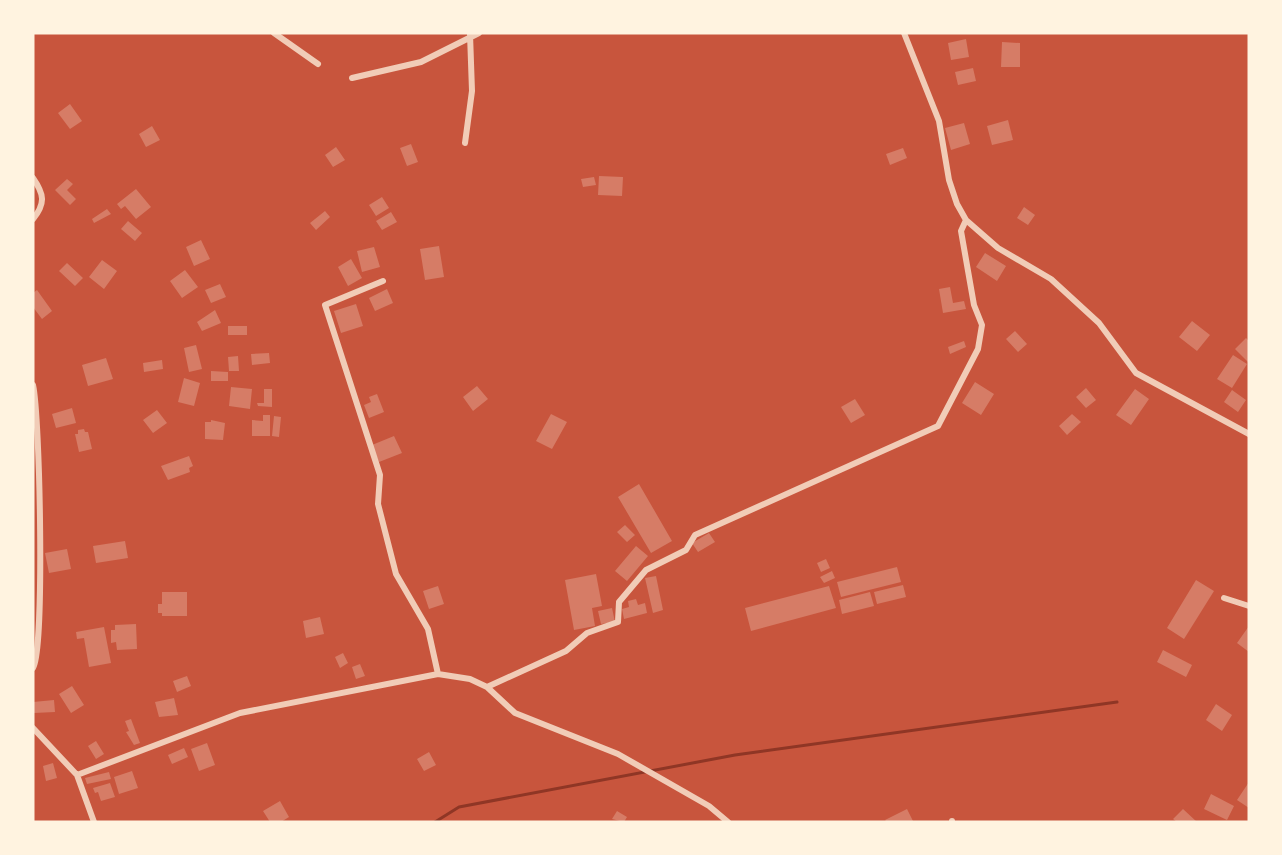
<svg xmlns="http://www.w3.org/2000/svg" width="1282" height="855" font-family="Montserrat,sans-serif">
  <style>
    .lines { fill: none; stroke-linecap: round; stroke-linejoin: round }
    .stream { stroke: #8f3625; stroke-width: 3 }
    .building { fill: #d67c66 }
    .minor { stroke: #f1ccb7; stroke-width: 6 }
  </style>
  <rect width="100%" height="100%" fill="#c8553d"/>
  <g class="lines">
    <path class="stream" d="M435,822L459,807L735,755L1117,702"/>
  </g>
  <path class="building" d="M966,39L969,57L951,60L948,43Z
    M1002,42L1020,43V67H1001Z
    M973,68L976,81L958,85L955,72Z
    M70,104L82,121L70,129L58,113Z
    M1008,120L1013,140L992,145L987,126Z
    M964,123L970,144L951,150L945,128Z
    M152,126L160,140L146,147L139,134Z
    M411,144L418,162L407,166L400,148Z
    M336,147L345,160L333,167L325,155Z
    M903,148L907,158L890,165L886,154Z
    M599,176L623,177L622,196L598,195Z
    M594,177L596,185L583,187L581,179Z
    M67,179L73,184L67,190L76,199L70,205L55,190Z
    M136,189L151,207L136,219L125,206L121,209L117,204Z
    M382,197L389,208L376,216L369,205Z
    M1024,207L1035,215L1028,225L1017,218Z
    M107,209L111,214L94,223L92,219Z
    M325,211L330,217L316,230L310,223Z
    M391,212L397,222L382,230L376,221Z
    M128,221L142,233L135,241L121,229Z
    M201,240L210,259L194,266L186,247Z
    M439,246L444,277L425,280L420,249Z
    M374,247L380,267L362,272L357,251Z
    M985,253L1006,266L997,281L976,267Z
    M351,259L362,278L348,286L338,267Z
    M102,260L117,271L104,289L89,277Z
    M67,263L83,278L75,286L59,271Z
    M185,270L198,287L182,298L170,281Z
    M220,284L226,297L211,303L205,290Z
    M950,287L953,303L964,301L966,309L943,313L939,289Z
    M387,289L393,303L375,311L369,298Z
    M37,290L52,311L42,319L33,307V293Z
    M356,304L363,326L341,333L334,311Z
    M215,310L221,323L202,331L197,322Z
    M1192,321L1210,335L1197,351L1179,337Z
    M228,326H247V335H228Z
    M1015,331L1027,344L1018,352L1006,339Z
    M1246,338L1249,341L1248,362L1235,349Z
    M964,341L966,347L950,354L948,347Z
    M196,345L202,369L189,372L184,348Z
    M269,353L270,363L252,365L251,354Z
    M1233,355L1247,364L1232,388L1217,379Z
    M238,356L239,371H229L228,357Z
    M106,358L113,379L88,386L82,365Z
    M162,360L163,369L144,372L143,363Z
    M211,371L228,372V381H211Z
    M184,378L200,383L194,406L178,402Z
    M975,382L994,394L981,415L962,403Z
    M477,386L488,399L473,411L463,397Z
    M231,387L252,389L250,409L229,406Z
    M1086,388L1096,400L1086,408L1076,397Z
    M264,389H272V407L258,406L257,403H264Z
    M1135,389L1149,399L1131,425L1116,415Z
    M1232,390L1246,400L1238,412L1224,402Z
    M377,394L384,412L369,418L364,405L371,402L369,397Z
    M855,399L865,415L851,423L841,407Z
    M72,408L76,423L56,428L52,414Z
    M157,410L167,423L153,433L143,420Z
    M551,414L567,422L552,449L536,441Z
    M1072,414L1081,422L1067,435L1059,426Z
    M263,415H270V436H252V420L263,421Z
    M274,416L281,417L279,437L272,436Z
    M211,420L225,423L223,440L205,439V422H211Z
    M84,429L85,432H88L92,449L79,452L75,434H78V430Z
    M394,436L402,453L379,462L372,445Z
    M189,456L193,466L189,468L190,472L168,480L161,466Z
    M639,484L672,541L651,553L618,497Z
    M625,525L635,535L627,542L617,532Z
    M709,533L715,542L698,552L692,543Z
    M125,541L128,558L96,563L93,546Z
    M636,546L648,556L627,581L615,571Z
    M67,549L71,569L49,573L45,553Z
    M826,559L830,568L821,572L817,563Z
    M897,567L901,582L841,597L837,582Z
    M832,571L835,578L824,583L820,577Z
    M596,574L602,606L592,608L595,626L574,630L565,580Z
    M656,576L663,610L653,613L645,578Z
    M1196,580L1214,591L1184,639L1167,628Z
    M903,585L906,597L877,604L874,592Z
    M438,586L444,604L429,609L423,591Z
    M829,586L836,608L751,631L745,608Z
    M162,592H187V616H162V613H158V604H162Z
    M870,592L874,606L842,614L839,600Z
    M636,599L638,605L645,603L647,613L624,619L622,609L629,607L628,601Z
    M612,608L615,622L601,624L598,611Z
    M320,617L324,634L306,638L303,621Z
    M136,624L137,649L117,650L116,642L111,643V630H115V625Z
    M1249,626V652L1237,643Z
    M104,627L111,663L89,667L84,638L77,639L76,632Z
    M1163,650L1192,665L1186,677L1157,662Z
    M343,653L348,663L340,668L335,657Z
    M360,664L365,676L356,679L352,667Z
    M187,676L191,686L177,692L173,681Z
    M72,686L84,705L71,713L59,694Z
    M174,698L178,715L159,717L155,702Z
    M54,700L55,712L34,713L33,702Z
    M1216,704L1232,715L1222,731L1206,720Z
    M131,719L140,743L134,745L126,732L129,731L125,721Z
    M96,741L104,754L96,759L88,746Z
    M207,743L215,765L199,771L191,749Z
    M184,748L188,757L172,764L168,755Z
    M429,752L436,765L424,771L417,759Z
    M53,763L57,778L46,781L43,766Z
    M132,771L138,788L119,794L114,777Z
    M109,772L111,779L87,784L85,778Z
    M1249,782V808L1237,800Z
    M110,783L115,797L101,801L98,792L95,793L93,788Z
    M1211,794L1234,806L1227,820L1204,809Z
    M280,801L289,817L281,822H270L263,811Z
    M907,809L913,821L887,822L885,820Z
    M1183,809L1197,822H1177L1173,819Z
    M617,811L627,817L624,822L612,819Z"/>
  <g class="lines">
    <path class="minor" d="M274,33L318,64
      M904,33L939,121L949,180L957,204L966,220L998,248L1051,279L1099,323L1136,373L1249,434
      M352,78L421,62L479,33
      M465,143L472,91L470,34
      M33,178C44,194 46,203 33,219
      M383,281L325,305L380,475L378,504L396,574L428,629L438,674
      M33,385C40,416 45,648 33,668
      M1224,598L1249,606
      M487,687L566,651L587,633L618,622L619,602L646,570L686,550L695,535L938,426L978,349L982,325L974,305L961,231L966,220
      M33,728L77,775L94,822
      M77,775L240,713L438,674L470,679L487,687L515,713L618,754L709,806L728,822
      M952,821V822"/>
  </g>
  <rect width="1282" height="855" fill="none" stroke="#fff3e0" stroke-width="69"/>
</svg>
